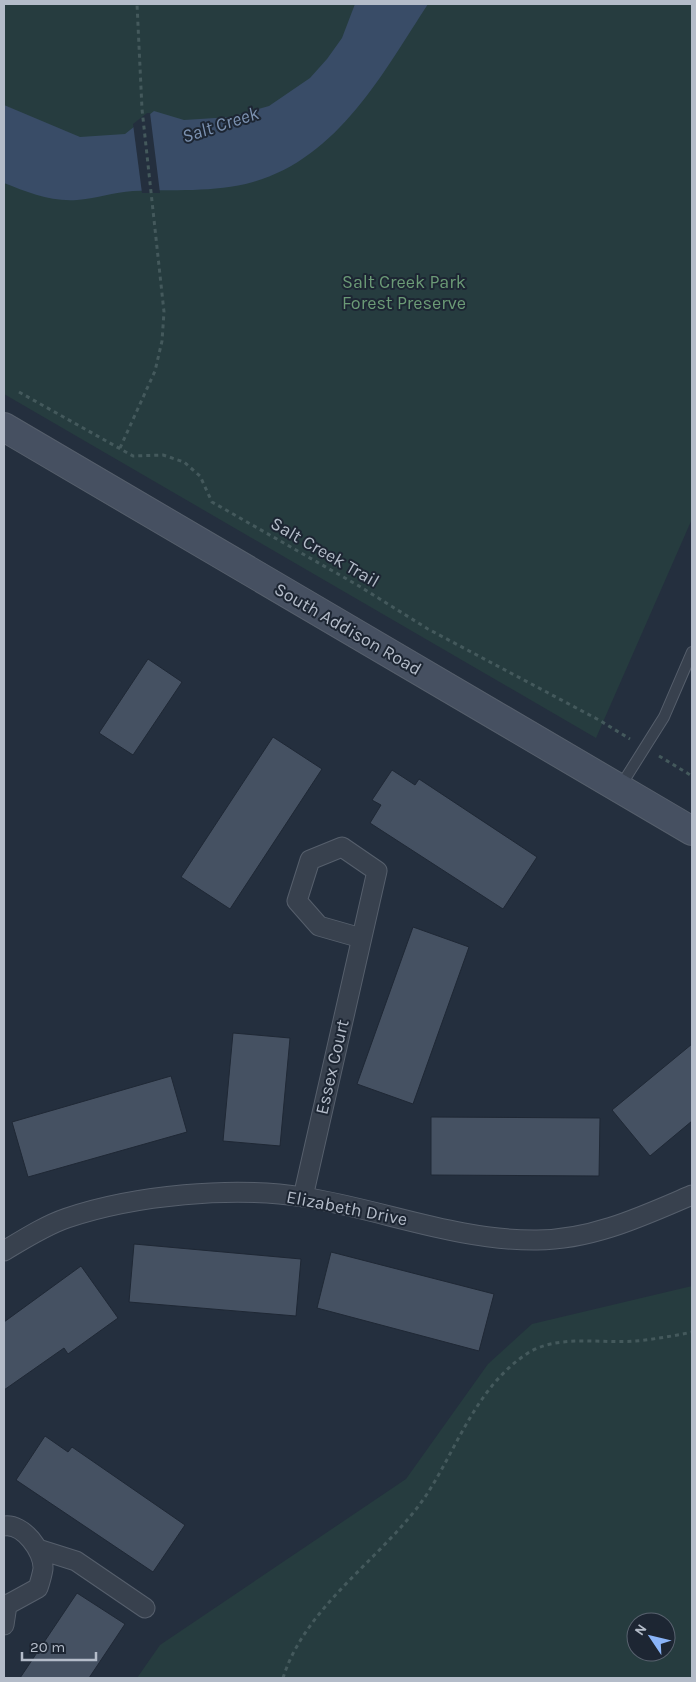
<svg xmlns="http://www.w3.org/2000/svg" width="696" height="1682" font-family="Karla,sans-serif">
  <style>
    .green { fill: #263c3f; fill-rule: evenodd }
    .water { fill: #394c67 }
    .pier { fill: #242f3e }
    .building { fill: #455162; stroke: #1f2835 }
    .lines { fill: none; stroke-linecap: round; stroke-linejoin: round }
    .lane-casing { stroke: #565f6c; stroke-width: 12 }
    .street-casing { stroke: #565f6c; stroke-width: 21 }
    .secondary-casing { stroke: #565f6c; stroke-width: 30 }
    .path { stroke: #44595c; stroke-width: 3; stroke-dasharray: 4 4; stroke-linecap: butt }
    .lane { stroke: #38414e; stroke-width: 10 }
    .street { stroke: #38414e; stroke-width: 19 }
    .secondary { stroke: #465061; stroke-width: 28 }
    .labels { text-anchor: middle; stroke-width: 4; stroke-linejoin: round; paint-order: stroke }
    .park-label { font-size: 18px; fill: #6b9a76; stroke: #1d2633 }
    .street-label { font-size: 18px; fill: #b4bcc9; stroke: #1d2633 }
    .water-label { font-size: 19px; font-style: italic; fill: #7c92b1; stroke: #1d2633 }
  </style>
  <rect width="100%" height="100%" fill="#242f3e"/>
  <path class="green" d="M4,4H692V519L596,738L4,394Z
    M692,1286V1678H137L160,1645L406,1479L488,1364L532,1324ZM636,1622H666V1652H636Z"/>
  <path class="water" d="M355,4H428C383,73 338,158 253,182C214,193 172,189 133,191C114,192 95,199 77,200C51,202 27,192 4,183V105L80,137L125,134L154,111L184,120L231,117L269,106L310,78L327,59L342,38Z"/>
  <path class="pier" d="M147,113H150L160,193H142L133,124Z"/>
  <path class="building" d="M148,659L182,682L133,755L99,733Z
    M273,737L322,769L230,909L181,877Z
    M392,770L415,785L419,779L537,857L503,909L370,823L381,805L372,800Z
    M413,927L469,947L413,1104L357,1084Z
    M233,1033L290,1038L280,1146L223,1141Z
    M692,1044V1121L650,1156L612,1110Z
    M171,1076L187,1132L28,1177L12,1122Z
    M431,1117L600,1118L599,1176L431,1175Z
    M134,1244L301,1259L296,1316L129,1302Z
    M331,1252L494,1294L479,1351L317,1308Z
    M81,1266L118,1318L68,1354L64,1348L4,1390V1322Z
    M45,1436L68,1452L72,1447L185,1525L153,1572L16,1480Z
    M77,1593L125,1624L89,1678H20Z"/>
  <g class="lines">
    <defs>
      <path id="lane" d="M620,787L664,717L692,652"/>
      <path id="street" d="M303,1197L377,871L342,847L310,860L297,901L319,926L361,938
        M4,1251C24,1239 46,1225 67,1218C135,1195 233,1186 303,1197C381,1209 457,1241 537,1240C592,1240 643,1216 692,1195
        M4,1526C23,1523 44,1551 43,1569C42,1575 40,1582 38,1588L7,1605L4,1604
        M38,1549L76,1561L145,1608
        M4,1625L7,1605"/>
      <path id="secondary" d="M4,427L692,831"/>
    </defs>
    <use href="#lane" class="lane-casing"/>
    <use href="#street" class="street-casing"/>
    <use href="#secondary" class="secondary-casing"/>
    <path class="path" d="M19,392L133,456L163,455L184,462L200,476L212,502L359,586L428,629L599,720L630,739
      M120,448L155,371L162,341L164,312L142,109L137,4
      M659,756L692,776
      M283,1678C306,1604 386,1556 427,1494C458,1446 477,1386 528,1353C558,1334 602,1344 636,1341C655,1339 674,1336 692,1332"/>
    <use href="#lane" class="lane"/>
    <use href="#street" class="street"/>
    <use href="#secondary" class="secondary"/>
  </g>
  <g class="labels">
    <g class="park-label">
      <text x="404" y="288">Salt Creek Park<tspan x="404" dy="21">Forest Preserve</tspan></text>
    </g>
    <g class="street-label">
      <text transform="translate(325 552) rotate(30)" y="6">Salt Creek Trail</text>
      <text transform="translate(348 629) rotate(30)" y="6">South Addison Road</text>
      <text transform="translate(332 1067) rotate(-77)" y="6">Essex Court</text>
      <text transform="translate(347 1208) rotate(11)" y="6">Elizabeth Drive</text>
    </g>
    <g class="water-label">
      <text transform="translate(220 124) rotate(-18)" y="7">Salt Creek</text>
    </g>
  </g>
  <rect width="696" height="1682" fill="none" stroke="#b4bcc9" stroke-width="10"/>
  <g transform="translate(651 1637) rotate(305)"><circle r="24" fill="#1d2633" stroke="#59626f"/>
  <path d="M0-4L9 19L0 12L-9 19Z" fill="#8ab4f8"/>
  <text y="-8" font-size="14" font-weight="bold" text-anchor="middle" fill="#b4bcc9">N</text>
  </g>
  <path d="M22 1652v8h74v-8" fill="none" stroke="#b4bcc9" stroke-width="2.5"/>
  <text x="30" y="1652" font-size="15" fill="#b4bcc9" stroke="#1d2633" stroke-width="4" paint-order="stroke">20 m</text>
</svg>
